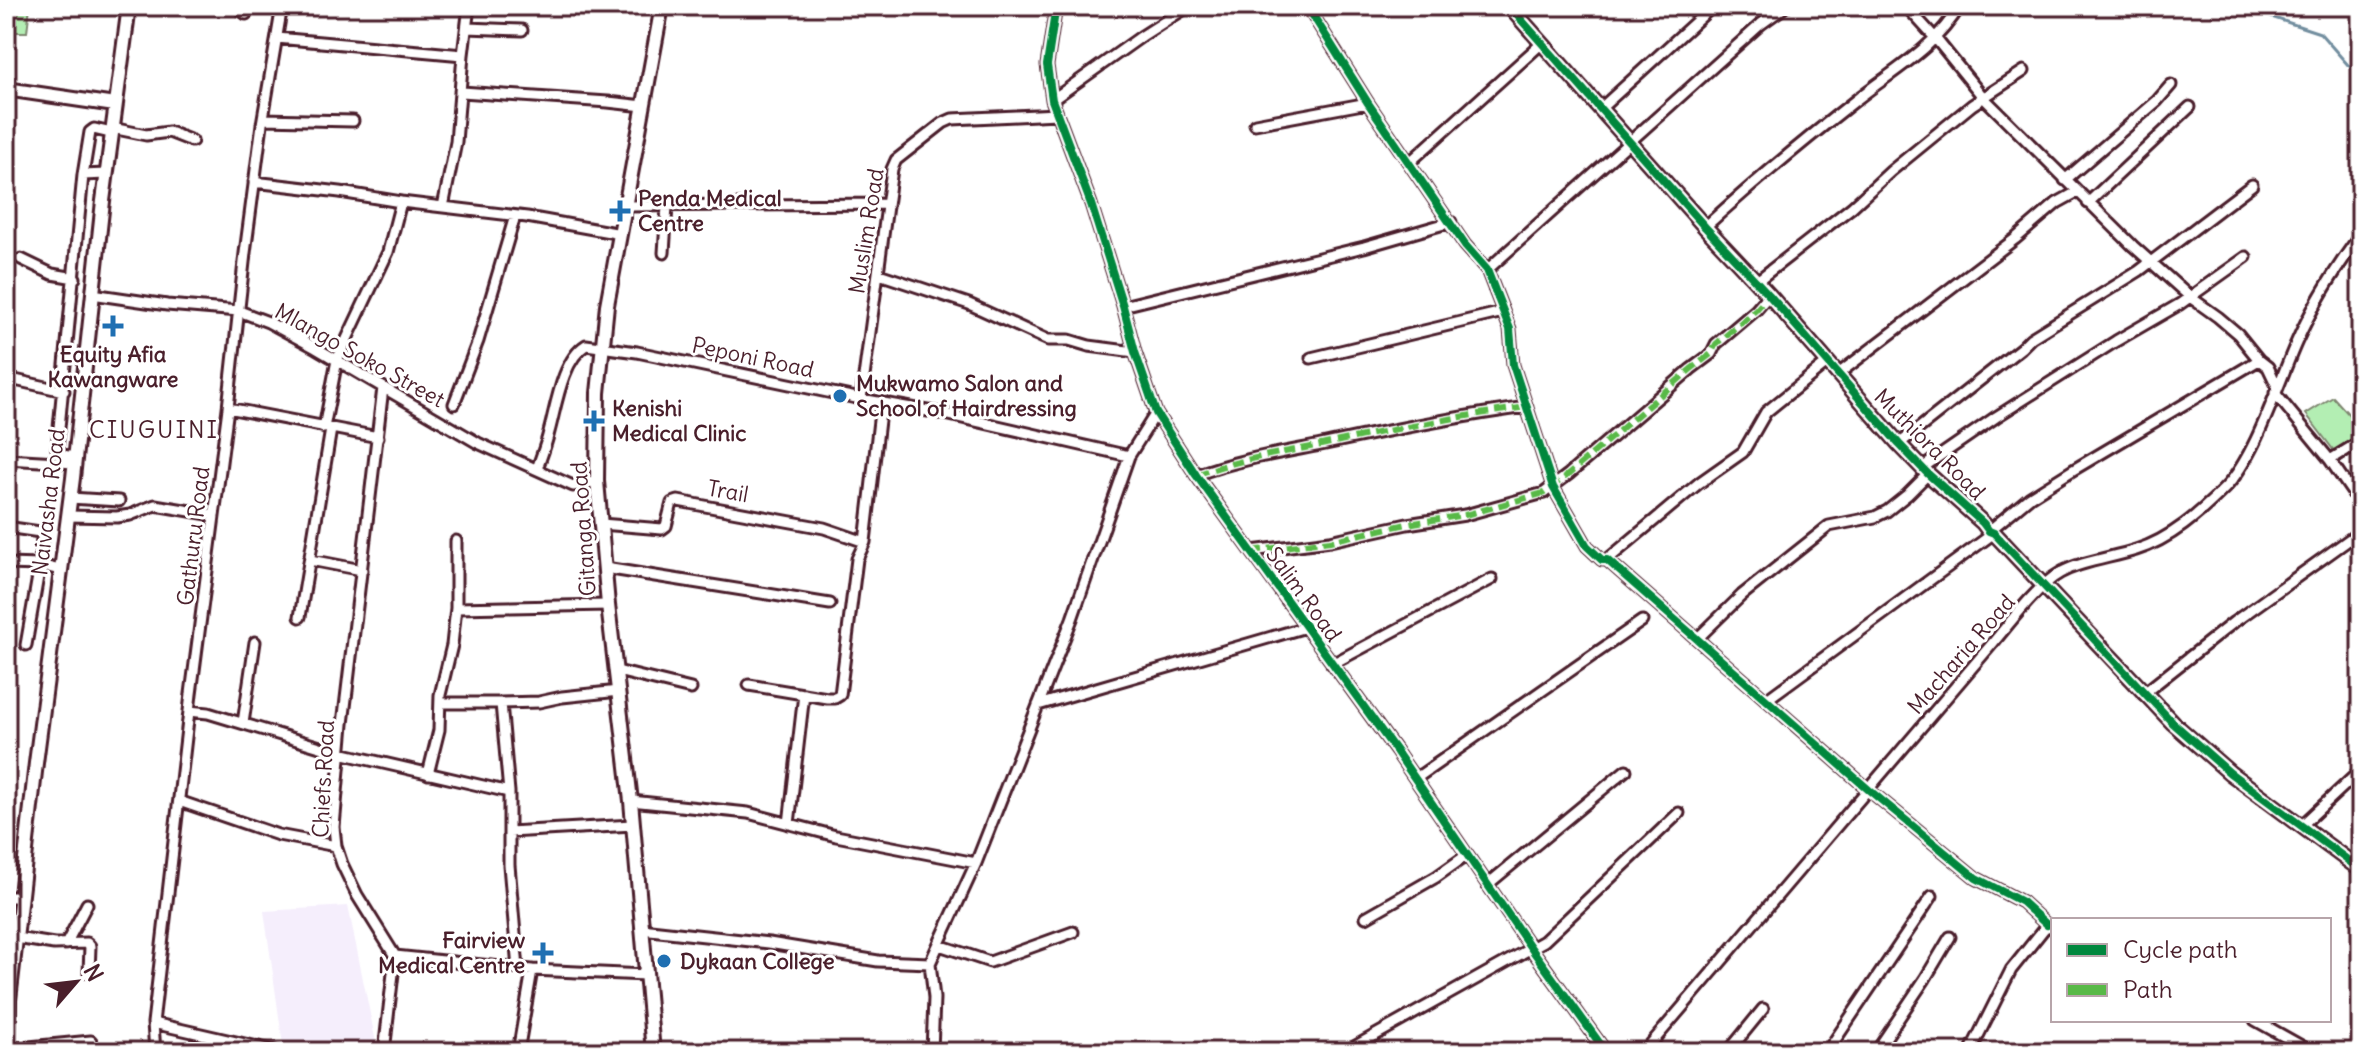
<svg xmlns="http://www.w3.org/2000/svg" width="2367" height="1058" font-family="Delius,sans-serif">
  <style>
    .built { fill: #f5eefc }
    .green { fill: #b3eeb3; stroke: #7e866f; stroke-width: 2 }
    .lines { fill: none; stroke-linecap: round; stroke-linejoin: round }
    .stream { stroke: #728e9f; stroke-width: 3 }
    .street-casing { stroke: #4a1f2b; stroke-width: 15 }
    .secondary-casing { stroke: #4a1f2b; stroke-width: 18 }
    .street { stroke: #fff; stroke-width: 9 }
    .secondary { stroke: #fff; stroke-width: 12 }
    .quiet { stroke: #58b947; stroke-width: 6; stroke-dasharray: 12 6; stroke-linecap: butt }
    .cycleway-casing { stroke: #fff; stroke-width: 13 }
    .cycleway { stroke: #00873e; stroke-width: 8 }
    .poi-dot { fill: #1f6fb2; stroke: #fff; stroke-width: 3 }
    .labels { text-anchor: middle; stroke-width: 6; stroke-linejoin: round; paint-order: stroke }
    .poi-label { font-size: 22px; font-weight: bold; fill: #4a1f2b; stroke: #fff; text-anchor: start }
    .street-label { font-size: 22px; fill: #4a1f2b; stroke: #fff }
    .neighbourhood-label { font-size: 24px; letter-spacing: 2px; fill: #4a1f2b; stroke: #fff }
  </style>
  <rect width="100%" height="100%" fill="#fff"/>
  <filter id="ink" filterUnits="userSpaceOnUse"><feTurbulence type="fractalNoise" baseFrequency=".0125" numOctaves="2"/><feDisplacementMap in="SourceGraphic" scale="16" xChannelSelector="R" yChannelSelector="G"/><feConvolveMatrix kernelMatrix="1 2 1 2 8 2 1 2 1" color-interpolation-filters="sRGB"/></filter>
  <g filter="url(#ink)">
    <path class="built" d="M348,906L376,1043L283,1045L264,911Z"/>
    <path class="green" d="M6,6H30L27,32H6Z
      M2333,397L2361,428V434L2335,452L2306,414Z"/>
    <g class="lines">
      <path class="stream" d="M2249,6L2259,13L2320,33L2348,65L2361,74"/>
      <defs>
        <path id="street" d="M239,6L242,11L246,14
          M1056,6L1047,65L1052,100L1091,204L1123,306L1135,352L1156,413L1196,475L1396,751L1531,948L1606,1052
          M1307,6L1368,103L1465,245L1487,270L1510,329L1513,365L1553,487L1587,546L1602,560H1607L1869,790L1976,878L2022,902L2047,925
          M1906,6L1936,39L1983,97L2133,246L2190,297L2218,317L2238,334L2259,360L2268,367L2277,386
          M467,28L522,30
          M277,38L463,55L469,6
          M462,92L608,102L644,106
          M1052,100L1142,36L1189,6
          M1600,109L1713,6
          M263,119L353,121
          M1255,124L1368,103
          M112,128L146,135L169,132L192,141
          M1410,162L1541,44
          M83,175L106,174
          M2065,180L2157,101L2171,85
          M254,182L340,192L401,202
          M2088,203L2190,107
          M625,206L887,204
          M443,207L456,142L463,55
          M1705,227C1753,183 1804,141 1856,100C1895,69 1933,50 1960,6
          M664,253L667,206
          M21,259L52,274L75,278
          M1487,270L1761,24L1786,6
          M879,274L969,304L1048,340H1069L1089,346L1135,352
          M1757,281L1852,207L1891,171L1972,105L2024,71
          M92,294L167,305L239,311L268,322L316,348L478,443L573,486L597,481
          M1123,306L1364,247L1451,222
          M1311,358L1503,312
          M1837,375L2015,239L2057,203L2077,192
          M6,378L64,391
          M383,388L343,724L334,827L336,846L342,864L357,895L395,956L532,970L646,975
          M2275,393L2330,460L2361,505
          M861,399L892,169L896,160L943,123L952,119L1057,114
          M454,404L478,341L515,216
          M228,408L378,437
          M324,428L337,360L388,252L401,202L527,217L621,234
          M1899,444L2021,348L2031,338L2139,271L2252,185
          M75,457L62,455L57,449L83,175L90,132L94,129L111,133
          M6,459L75,463
          M2330,460L2361,441
          M1922,468L1996,417L2116,341L2180,304L2246,257
          M537,469C541,457 546,445 549,432C556,407 562,360 586,345L637,352L861,399L945,414L1129,456
          M1196,475C1236,460 1280,453 1321,445C1390,430 1458,416 1527,407
          M70,498L119,501
          M68,516L117,517L130,515L155,505L214,515
          M601,524L662,529L666,526L672,503L678,501L824,528L865,542
          M6,527L40,532L42,537L40,565L60,570
          M1989,531L2030,497L2073,470L2259,360
          M456,541V608
          M1251,551L1330,541L1407,524L1465,515L1544,493L1569,474L1691,369L1711,354L1716,344L1756,310L1769,295
          M310,560L362,570
          M1607,560L1699,483L1743,452L1766,412L1827,363
          M6,564L40,565L26,645
          M605,568L830,604
          M300,617L331,429
          M1698,638L1742,595L1829,526L1875,517L1887,511L1907,495L1928,474
          M1332,664L1492,579
          M617,671L691,689
          M749,685L827,698H835L840,695L857,559L865,542L881,403
          M2143,694L2234,622L2361,531
          M1766,700L1994,533
          M441,703H501
          M1038,705L1306,627
          M189,711L208,713L340,753L509,792
          M243,723L255,642
          M428,774L439,730L440,695L452,645L456,608L608,605
          M1415,779L1642,621
          M179,801L278,835L336,846
          M631,801L748,813L836,836L976,863L1072,619L1129,456L1156,413
          M789,824L804,694
          M2301,826L2361,770
          M509,832L633,825
          M1487,885L1626,770
          M6,897H21
          M1366,917L1436,877L1467,855
          M641,929L769,943L878,961L930,963
          M16,938L54,944L87,943L90,946L89,973
          M66,944L87,904
          M939,945L990,962L1073,932
          M518,969L509,865V792L501,703L539,702L562,697L619,691
          M2255,1020L2312,1052
          M153,1023L280,1052
          M8,1049L91,1041
          M155,1052L153,1023L191,694L228,408L245,253L262,124L282,6
          M384,1052L395,956
          M518,1052L532,970
          M932,1052L934,998L930,963L976,863
          M1345,1052L1544,941L1679,813
          M1644,1052L1992,644C2009,624 2038,585 2060,573C2082,561 2111,558 2136,550C2171,539 2199,514 2225,488C2256,456 2278,383 2297,341C2313,305 2333,273 2356,241L2361,236
          M1728,1052L1763,1009
          M1827,1052L1932,896
          M1876,1052L1925,979L1950,937
          M1970,1052L2011,970L2047,925L2053,928"/>
        <path id="secondary" d="M1509,6L1705,227L1769,295L1899,444L1928,474L1983,523L1989,531L1994,533L2173,723L2230,773L2361,870
          M6,89L115,105
          M8,1052L9,1000L36,763L73,478L103,201L129,6
          M653,1052L631,801L608,605L597,481L598,393L607,305L662,6"/>
      </defs>
      <use href="#street" class="street-casing"/>
      <use href="#secondary" class="secondary-casing"/>
      <use href="#street" class="street"/>
      <use href="#secondary" class="secondary"/>
      <path class="quiet" d="M1196,475C1236,460 1280,453 1321,445C1390,430 1458,416 1527,407
        M1251,551L1330,541L1407,524L1465,515L1544,493L1569,474L1691,369L1711,354L1716,344L1756,310L1769,295"/>
      <defs>
        <path id="cycleway" d="M1056,6L1047,65L1052,100L1091,204L1123,306L1135,352L1156,413L1196,475L1396,751L1531,948L1606,1052
          M1307,6L1368,103L1465,245L1487,270L1510,329L1513,365L1553,487L1587,546L1602,560H1607L1869,790L1976,878L2022,902L2047,925
          M1509,6L1705,227L1769,295L1899,444L1928,474L1983,523L1989,531L1994,533L2173,723L2230,773L2361,870"/>
      </defs>
      <use href="#cycleway" class="cycleway-casing"/>
      <use href="#cycleway" class="cycleway"/>
    </g>
  </g>
  <g class="poi-dot">
    <path d="M616 199h8v8h8v8h-8v8h-8v-8h-8v-8h8z"/>
    <path d="M109 314h8v8h8v8h-8v8h-8v-8h-8v-8h8z"/>
    <circle cx="840" cy="396" r="8"/>
    <path d="M590 409h8v8h8v8h-8v8h-8v-8h-8v-8h8z"/>
    <path d="M539 941h8v8h8v8h-8v8h-8v-8h-8v-8h8z"/>
    <circle cx="664" cy="961" r="8"/>
  </g>
  <g class="labels">
    <g class="poi-label">
      <text x="638" y="206">Penda Medical<tspan x="638" dy="25">Centre</tspan></text>
      <text x="113" y="362" text-anchor="middle">Equity Afia<tspan x="113" dy="25">Kawangware</tspan></text>
      <text x="856" y="391">Mukwamo Salon and<tspan x="856" dy="25">School of Hairdressing</tspan></text>
      <text x="612" y="416">Kenishi<tspan x="612" dy="25">Medical Clinic</tspan></text>
      <text x="525" y="948" text-anchor="end">Fairview<tspan x="525" dy="25">Medical Centre</tspan></text>
      <text x="680" y="969">Dykaan College</text>
    </g>
    <g class="street-label">
      <text transform="translate(866 231) rotate(-81)" y="8">Muslim Road</text>
      <text transform="translate(360 355) rotate(29)" y="8">Mlango Soko Street</text>
      <text transform="translate(753 357) rotate(12)" y="8">Peponi Road</text>
      <text transform="translate(1930 444) rotate(45)" y="8">Muthiora Road</text>
      <text transform="translate(728 491) rotate(10)" y="8">Trail</text>
      <text transform="translate(48 502) rotate(-83)" y="8">Naivasha Road</text>
      <text transform="translate(583 529) rotate(-94)" y="8">Gitanga Road</text>
      <text transform="translate(193 536) rotate(-83)" y="8">Gathuru Road</text>
      <text transform="translate(1304 594) rotate(54)" y="8">Salim Road</text>
      <text transform="translate(1961 654) rotate(-49)" y="8">Macharia Road</text>
      <text transform="translate(323 779) rotate(-87)" y="8">Chiefs Road</text>
    </g>
    <g class="neighbourhood-label">
      <text x="154" y="438">CIUGUINI</text>
    </g>
  </g>
  <rect width="2367" height="1058" fill="none" stroke="#fff" stroke-width="32"/>
  <rect x="16" y="16" width="2335" height="1026" fill="none" stroke="#4a1f2b" stroke-width="3" filter="url(#ink)"/>
  <rect x="2051" y="918" width="280" height="104" fill="#ffffff" stroke="#b7a5aa" stroke-width="2"/>
  <rect x="2067" y="944" width="40" height="12" fill="#00873e" stroke="#b7a5aa" stroke-width="2"/>
  <text x="2123" y="958" font-size="24" fill="#4a1f2b">Cycle path</text>
  <rect x="2067" y="984" width="40" height="12" fill="#58b947" stroke="#b7a5aa" stroke-width="2"/>
  <text x="2123" y="998" font-size="24" fill="#4a1f2b">Path</text>
  <g transform="translate(76 982) rotate(62)" stroke="#ffffff" stroke-width="6" paint-order="stroke">
  <path d="M0-6L14 30L0 20L-14 30Z" fill="#4a1f2b"/>
  <text y="-12" font-size="22" font-weight="bold" text-anchor="middle" fill="#4a1f2b">N</text>
  </g>
</svg>
